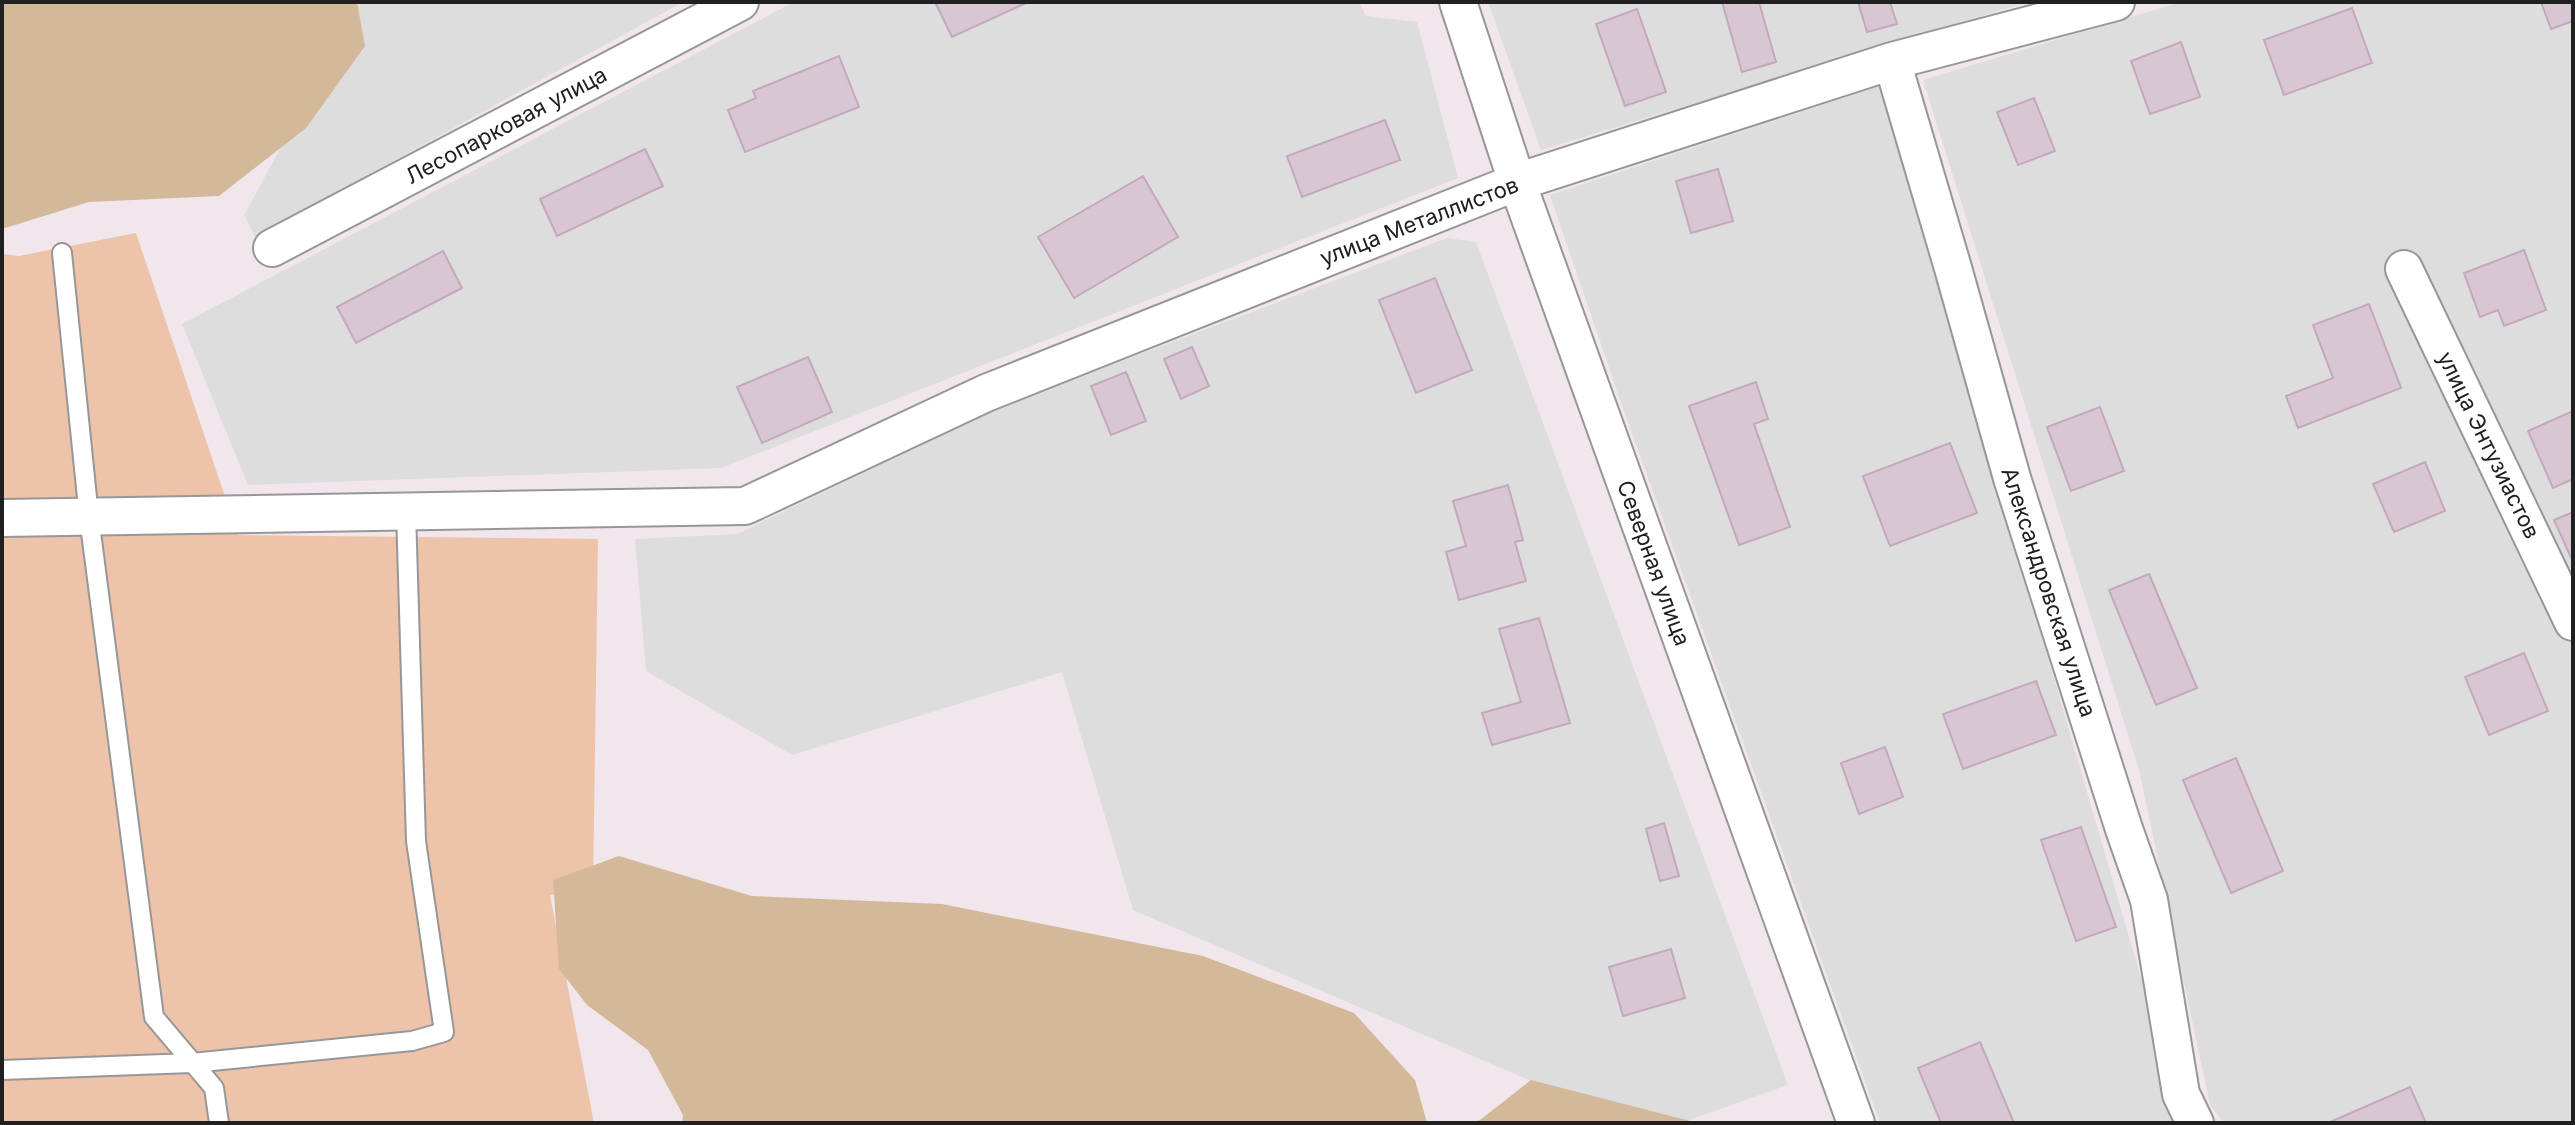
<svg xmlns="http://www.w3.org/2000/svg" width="2575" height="1125" font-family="Inter,sans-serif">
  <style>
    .residential { fill: #deddde }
    .grass { fill: #edc3aa }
    .forest { fill: #d3b999 }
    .building { fill: #d8c6d3; stroke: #c4a8bc; stroke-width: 2 }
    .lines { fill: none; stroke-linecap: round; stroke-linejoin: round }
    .service-casing { stroke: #979797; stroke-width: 22 }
    .minor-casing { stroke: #979797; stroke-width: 40 }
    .service { stroke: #fff; stroke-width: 18 }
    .minor { stroke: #fff; stroke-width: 36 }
    .labels { text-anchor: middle; stroke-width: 8; stroke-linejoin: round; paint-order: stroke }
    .street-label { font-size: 22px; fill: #202020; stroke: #fff }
  </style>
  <rect width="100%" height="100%" fill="#f1e6ec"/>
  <path class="residential" d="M360,2H683L255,237L244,215Z
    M794,2H1359L1366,16L1417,22L1458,178L721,468L248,485L182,324Z
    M1488,2H2028L1541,150Z
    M2181,2H2573V1123H2224L2210,1105L2139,770L1923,80Z
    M1882,85L2143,985L2179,1123H1880L1620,400L1550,195Z
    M1447,238L1476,242L1788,1085L1681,1123H1629L1133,910L1062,672L792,755L646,671L635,539L737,534L1003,406Z"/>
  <path class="grass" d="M136,233L238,535L598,539L593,890L550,895L594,1123H2V254L19,256Z"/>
  <path class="forest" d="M2,2H357L365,46L306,128L219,196L89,202L2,229Z
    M619,856L752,896L942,904L1203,956L1354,1013L1415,1080L1427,1123H682L683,1115L648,1050L587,1005L559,969L553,880Z
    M1531,1080L1698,1123H1469L1480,1120Z"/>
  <path class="building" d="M935,2H1028L952,37Z
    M1722,2H1759L1776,62L1742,72Z
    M1858,2H1890L1897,24L1867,32Z
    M2541,2H2573V21L2551,29Z
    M2352,8L2372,63L2284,95L2264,40Z
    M1637,9L1666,92L1625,106L1596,24Z
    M2181,42L2200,97L2150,114L2131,61Z
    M839,56L859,107L745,152L728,110L756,98L753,91Z
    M2034,98L2055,151L2018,165L1997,112Z
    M1385,120L1400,160L1302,197L1287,156Z
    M645,149L663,186L557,236L540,199Z
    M1718,169L1733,221L1691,233L1676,181Z
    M1143,176L1178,237L1074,298L1038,237Z
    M2524,250L2546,310L2504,326L2498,310L2480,317L2464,273Z
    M443,251L462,288L356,343L337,307Z
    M1435,278L1472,370L1416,393L1379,300Z
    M2369,304L2401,388L2298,428L2286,396L2333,378L2313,325Z
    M1192,347L1209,386L1181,399L1164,359Z
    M808,357L832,412L762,443L737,387Z
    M1126,372L1146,421L1111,435L1091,386Z
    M1756,382L1768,419L1754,424L1790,527L1739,545L1689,406Z
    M2100,407L2124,471L2071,491L2047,427Z
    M2573,411V479L2553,488L2528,431Z
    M1950,443L1977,513L1890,546L1863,476Z
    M2425,462L2445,511L2394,532L2373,484Z
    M1508,485L1523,540L1515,542L1526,581L1459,600L1446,552L1466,546L1453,501Z
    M2573,512V562L2554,520Z
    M2149,574L2197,688L2156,705L2109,590Z
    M1539,618L1570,723L1492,745L1482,713L1521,702L1499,629Z
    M2524,653L2548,711L2489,735L2465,677Z
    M2036,681L2056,735L1963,769L1943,714Z
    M1885,747L1903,797L1859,814L1841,763Z
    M2236,758L2283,871L2231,893L2183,780Z
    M1664,823L1679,876L1660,881L1646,829Z
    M2081,827L2116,927L2076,941L2041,840Z
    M1671,949L1685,998L1623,1016L1609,967Z
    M1980,1042L2014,1123H1941L1918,1068Z
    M2410,1087L2426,1123H2328Z"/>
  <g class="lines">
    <defs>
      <path id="service" d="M62,253L89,517L154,1017L214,1088L219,1123
        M2,1070L192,1063L412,1041L444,1032L416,841L406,512"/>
      <path id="minor" d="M1458,2L1517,182L1856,1123
        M1892,61L1953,268L2012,478L2124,829L2149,900L2181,1094L2195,1123
        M272,248L740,2
        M2404,269L2573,622
        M2,518L745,506L986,393L1517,182L1892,61L2116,2"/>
    </defs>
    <use href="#service" class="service-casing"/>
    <use href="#minor" class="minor-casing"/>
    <use href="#service" class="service"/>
    <use href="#minor" class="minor"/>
  </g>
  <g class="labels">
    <g class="street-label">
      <text transform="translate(506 125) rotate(-28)" y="8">Лесопарковая улица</text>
      <text transform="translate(1419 221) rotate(-21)" y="8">улица Металлистов</text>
      <text transform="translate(2489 445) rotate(64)" y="8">улица Энтузиастов</text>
      <text transform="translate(1654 563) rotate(70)" y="8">Северная улица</text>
      <text transform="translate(2049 592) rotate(72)" y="8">Александровская улица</text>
    </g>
  </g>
  <rect width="2575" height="1125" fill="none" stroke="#202020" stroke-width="8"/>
</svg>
